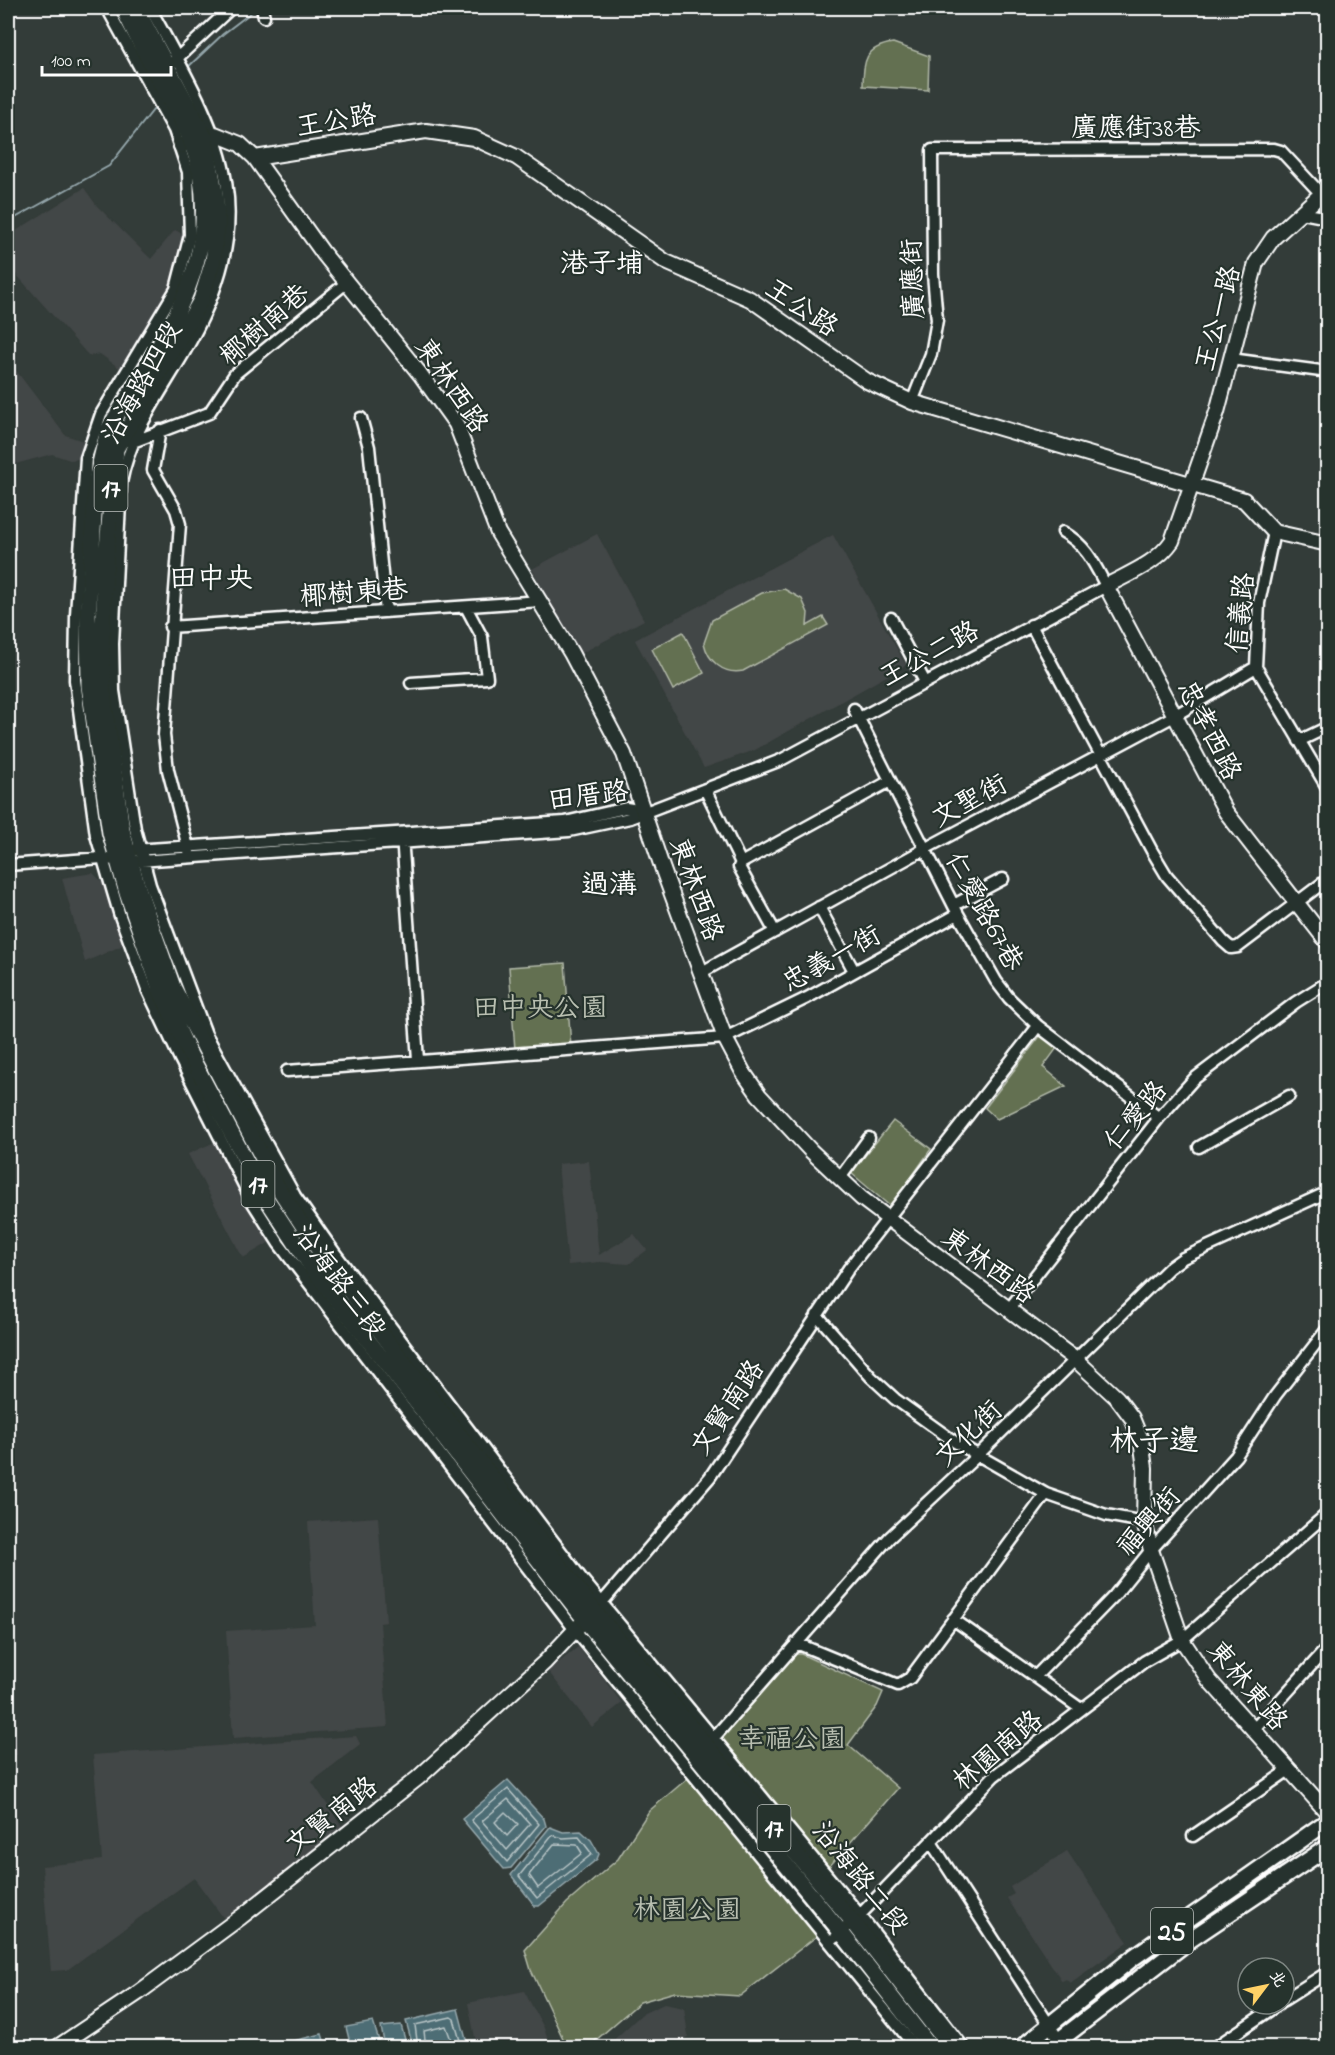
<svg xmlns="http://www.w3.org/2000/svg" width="1335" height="2055" font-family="'Indie Flower','LXGW WenKai TC',sans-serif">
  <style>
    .built { fill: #434647 }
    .green { fill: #637051; stroke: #b1b8a8; stroke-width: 1.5 }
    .water { fill: #4e6d74; stroke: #95a7ac; stroke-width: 1.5 }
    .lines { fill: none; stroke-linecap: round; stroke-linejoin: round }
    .shore { stroke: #b8c5c7; stroke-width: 1.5 }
    .stream { stroke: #95a7ac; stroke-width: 2 }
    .street-casing { stroke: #fff; stroke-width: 15 }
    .secondary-casing { stroke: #fff; stroke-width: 18 }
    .primary-casing { stroke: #fff; stroke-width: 20 }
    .street { stroke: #26332d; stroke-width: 10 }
    .secondary { stroke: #26332d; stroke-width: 14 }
    .primary { stroke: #26332d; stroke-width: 15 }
    .labels { text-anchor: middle; stroke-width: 4.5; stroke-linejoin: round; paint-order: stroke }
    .shield { fill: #26332d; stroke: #bec2c0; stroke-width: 1.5 }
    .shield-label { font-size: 26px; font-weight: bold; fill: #fff }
    .street-label { font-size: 27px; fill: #fff; stroke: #26332d }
    .park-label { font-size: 27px; fill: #b9bfb1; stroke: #26332d }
    .neighbourhood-label { font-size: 28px; fill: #fff; stroke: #26332d }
    .quarter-label { font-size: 30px; fill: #fff; stroke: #26332d }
  </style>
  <rect width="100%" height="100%" fill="#333c39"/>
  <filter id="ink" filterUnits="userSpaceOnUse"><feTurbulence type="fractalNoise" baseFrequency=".0167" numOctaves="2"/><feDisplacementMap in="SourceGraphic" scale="12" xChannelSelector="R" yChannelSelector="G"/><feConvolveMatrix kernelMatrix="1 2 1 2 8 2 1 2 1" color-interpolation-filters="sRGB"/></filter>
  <g filter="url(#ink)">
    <path class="built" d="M84,188L97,206L151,259L175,230L184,235L178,276L122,370L100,354L89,356L8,265V236Z
      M8,360L65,435L83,441L80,459L70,460L52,454L8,466Z
      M597,534L644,620L578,655L532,569Z
      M833,535L906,665L755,750L704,768L635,640Z
      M93,873L104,884L123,945L85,962L62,878Z
      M215,1142L270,1242L243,1258L188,1154Z
      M589,1161L599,1255L634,1234L647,1250L629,1264L600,1262L568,1265L558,1164Z
      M378,1517L386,1622L380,1623L388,1727L233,1738L226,1631L315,1625L308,1522Z
      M578,1647L622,1703L592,1727L548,1671Z
      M8,1649L17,1755H8Z
      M356,1736L360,1744L312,1782L348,1835L228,1924L194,1878L67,1970L51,1971L42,1866L102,1860L93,1755Z
      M1067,1851L1128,1942L1070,1983L1066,1979L1062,1981L1007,1898L1014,1894L1010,1887Z
      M524,1991L544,2028L550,2047H477L468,2003Z
      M664,2004L684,2008L688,2036L680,2044L675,2048L606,2047L642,2014Z"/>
    <path class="green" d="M893,43L929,56L928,90L863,86C863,61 865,47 893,43Z
      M784,589L802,599L808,613L807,626L823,617L828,625L743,671C723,675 708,661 704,643L712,620L762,593Z
      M683,632L704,673L673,690L652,649Z
      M565,963L571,1047L515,1050L509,967Z
      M1041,1035L1057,1048L1043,1067L1066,1086L997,1119L985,1108Z
      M893,1121L931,1149L891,1207L851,1173Z
      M793,1654H801L883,1692L877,1706L848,1745L898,1788L827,1869L720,1737Z
      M688,1778L817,1936L740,1996L675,1992L640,2002L588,2047H567L531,1970L525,1950L567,1903L618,1859L649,1811Z"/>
    <path class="water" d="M508,1780L544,1819L546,1826L511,1868L504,1869L462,1819Z
      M550,1827L563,1832L581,1831L591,1840L599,1854L597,1859L539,1906H535L511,1875Z
      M458,2009L468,2047H413L406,2021Z
      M373,2022L381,2047H351L346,2027Z
      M401,2025L407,2047H385L381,2027Z
      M322,2034L326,2047H295L293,2041Z"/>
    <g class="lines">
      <path class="shore" d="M508,1789L539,1824L507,1862L471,1820Z
        M508,1799L530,1824L507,1850L482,1821Z
        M505,1812L518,1824L507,1836L495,1822Z
        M552,1835L563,1838L579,1837L592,1854L537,1898L519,1876Z
        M554,1844L577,1845L582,1853L538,1888L529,1875Z
        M418,2048L415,2025L451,2017L454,2019L462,2048
        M426,2048L424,2031L446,2026L454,2048"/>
      <path class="stream" d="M288,8H292
        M187,68L223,34L257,8
        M8,222L109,166L157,105"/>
      <defs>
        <path id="street" d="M107,8L174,130L188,172L190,235L176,289L101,414L86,458L76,615L75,680L96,835L120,916L147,989L180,1059L253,1203L279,1244L575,1630L916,2048
          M150,8C222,140 267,210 184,353C159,396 130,434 121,483L113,644L114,691L135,829L150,885L206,1034L295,1196L335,1253L582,1579L860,1915L964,2048
          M262,8L264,17
          M173,62L231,8
          M1302,213L1328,218
          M1231,359L1328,372
          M912,402L931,354L937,320L933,274L932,150L1274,149L1281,151L1321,194
          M361,418L369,447L386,612
          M160,430L153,470L176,510L180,524L164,735L168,770L189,851
          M130,443L209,413L235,374L346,283
          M1274,532L1259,603L1256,667L1328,789
          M891,618L925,682
          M1031,625L1152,851L1167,876L1223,941L1231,948L1238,947L1328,879
          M170,627L541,601
          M411,683L487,678L482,637L466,607
          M854,709L958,914L996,981L1009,998L1038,1026L1159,1118
          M1299,741L1328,727
          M705,789L741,863
          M402,836L418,1060
          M134,850L565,822L626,808L644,811
          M139,861L569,831L630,818L781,760L1106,586C1094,563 1086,545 1063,532
          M8,865L102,858L109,860
          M954,905L1003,879
          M819,907L854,971
          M775,932L739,867L741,863L890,781
          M702,972L932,845L1176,715L1256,667
          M287,1071L725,1038L807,998L958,914
          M1199,1147L1289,1096
          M840,1178L869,1138
          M1009,1309L1159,1118L1194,1079L1296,1002L1328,982
          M817,1315L871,1377L895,1399L955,1442L1046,1494L1106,1515L1144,1522
          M599,1606L710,1477L849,1268L1038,1026
          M953,1619L1081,1709
          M796,1643L898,1685L910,1678L1046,1494
          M1035,1677L1114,1596L1151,1550L1236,1456L1275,1396L1328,1328
          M1253,1730L1328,1647
          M711,1741L889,1538L979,1454L1169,1268L1183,1258L1328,1192
          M1193,1836L1289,1770
          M931,1842L1064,2048
          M836,1937L860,1915L994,1776L1145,1661L1182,1640L1328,1513
          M1284,2000L1328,1972
          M1214,2048L1279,2004"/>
        <path id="secondary" d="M181,146L215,134L240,144L255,158L323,253L420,374L456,424L498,533L571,653L624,754L663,870L725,1038L743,1072L759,1095L811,1151L861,1198L1076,1360L1117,1398L1132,1418L1141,1440L1145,1468L1144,1522L1151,1550L1182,1640L1209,1680L1328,1813
          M255,158L426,131L474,138L516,157L666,262L750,299L867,381L912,402L1244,500L1274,532L1328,544
          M1328,188L1273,238L1256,263L1217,412L1172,541C1157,563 1130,573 1106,586L1226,812L1328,943
          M56,2048L138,1993L241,1917L418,1778L545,1662L591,1613"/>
        <path id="primary" d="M123,8C133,29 144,51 155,73C167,96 182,117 191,141C233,254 162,338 108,430L96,480L88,616L89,686L110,833L127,893L161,992L190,1055L264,1195L312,1268L585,1620L841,1932L931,2048
          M136,8L205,137L215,192L218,223L213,261L201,300L116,449L106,559L102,645L103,690L122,830L138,888L173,987L279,1189L324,1258L594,1610L853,1922L951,2048
          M1021,2048L1134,1957L1328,1821
          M1049,2048L1191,1939L1328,1847"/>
      </defs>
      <use href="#street" class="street-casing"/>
      <use href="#secondary" class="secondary-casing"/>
      <use href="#primary" class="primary-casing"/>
      <use href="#street" class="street"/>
      <use href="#secondary" class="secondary"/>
      <use href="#primary" class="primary"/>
    </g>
  </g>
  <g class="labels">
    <g class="shield">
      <rect x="94.5" y="465" width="33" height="46" rx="4.5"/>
      <rect x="241.5" y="1161" width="33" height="46" rx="4.5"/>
      <rect x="757.5" y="1805" width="33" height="46" rx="4.5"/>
      <rect x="1151" y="1908" width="42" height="46" rx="4.5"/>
    </g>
    <g class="shield-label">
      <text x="111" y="497">17</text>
      <text x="258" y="1193">17</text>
      <text x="774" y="1837">17</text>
      <text x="1172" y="1940">25</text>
    </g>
    <g class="street-label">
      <text transform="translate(336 120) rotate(-9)" y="9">王公路</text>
      <text x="1136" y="136">廣應街38巷</text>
      <text transform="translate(912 279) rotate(-92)" y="9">廣應街</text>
      <text transform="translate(802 307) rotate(34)" y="9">王公路</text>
      <text transform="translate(1217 318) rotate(-75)" y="9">王公一路</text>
      <text transform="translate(264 324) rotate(-41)" y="9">椰樹南巷</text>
      <text transform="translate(141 382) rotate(-61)" y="9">沿海路四段</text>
      <text transform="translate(452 385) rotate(56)" y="9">東林西路</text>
      <text transform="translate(354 592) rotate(-4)" y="9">椰樹東巷</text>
      <text transform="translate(1240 613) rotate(-84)" y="9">信義路</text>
      <text transform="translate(929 653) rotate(-28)" y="9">王公二路</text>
      <text transform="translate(1210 730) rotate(63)" y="9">忠孝西路</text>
      <text transform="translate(588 795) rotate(-7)" y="9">田厝路</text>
      <text transform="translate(969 800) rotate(-28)" y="9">文聖街</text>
      <text transform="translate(697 889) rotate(70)" y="9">東林西路</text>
      <text transform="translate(985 911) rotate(61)" y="9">仁愛路67巷</text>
      <text transform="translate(831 958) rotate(-29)" y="9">忠義一街</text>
      <text transform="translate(1135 1115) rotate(-50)" y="9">仁愛路</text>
      <text transform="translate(989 1265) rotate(36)" y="9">東林西路</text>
      <text transform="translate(340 1281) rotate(53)" y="9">沿海路三段</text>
      <text transform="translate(727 1407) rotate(-56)" y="9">文賢南路</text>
      <text transform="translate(968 1433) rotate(-44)" y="9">文化街</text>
      <text transform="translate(1148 1521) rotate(-49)" y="9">福興街</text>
      <text transform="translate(1248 1685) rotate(50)" y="9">東林東路</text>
      <text transform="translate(997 1750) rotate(-40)" y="9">林園南路</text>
      <text transform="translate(331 1815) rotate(-38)" y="9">文賢南路</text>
      <text transform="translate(861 1877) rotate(51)" y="9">沿海路二段</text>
    </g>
    <g class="park-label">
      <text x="540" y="1016">田中央公園</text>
      <text x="792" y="1747">幸福公園</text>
      <text x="687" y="1918">林園公園</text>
    </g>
    <g class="neighbourhood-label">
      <text x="602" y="272">港子埔</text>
      <text x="211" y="587">田中央</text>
      <text x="609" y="893">過溝</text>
    </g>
    <g class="quarter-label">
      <text x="1154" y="1450">林子邊</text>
    </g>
  </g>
  <rect width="1335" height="2055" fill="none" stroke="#26332d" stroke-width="30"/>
  <rect x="15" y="15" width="1305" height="2025" fill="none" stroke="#fff" stroke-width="2" filter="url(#ink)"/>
  <g transform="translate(1266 1986) rotate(58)"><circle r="28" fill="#26332d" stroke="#7d8581" stroke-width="1.5"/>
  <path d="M0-4.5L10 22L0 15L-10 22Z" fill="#ffd166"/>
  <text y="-9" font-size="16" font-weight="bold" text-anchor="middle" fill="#ffffff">北</text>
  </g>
  <path d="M42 66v9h129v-9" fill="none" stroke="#ffffff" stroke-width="3"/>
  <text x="51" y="66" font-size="18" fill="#ffffff" stroke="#26332d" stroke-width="4.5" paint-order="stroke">100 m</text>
</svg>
